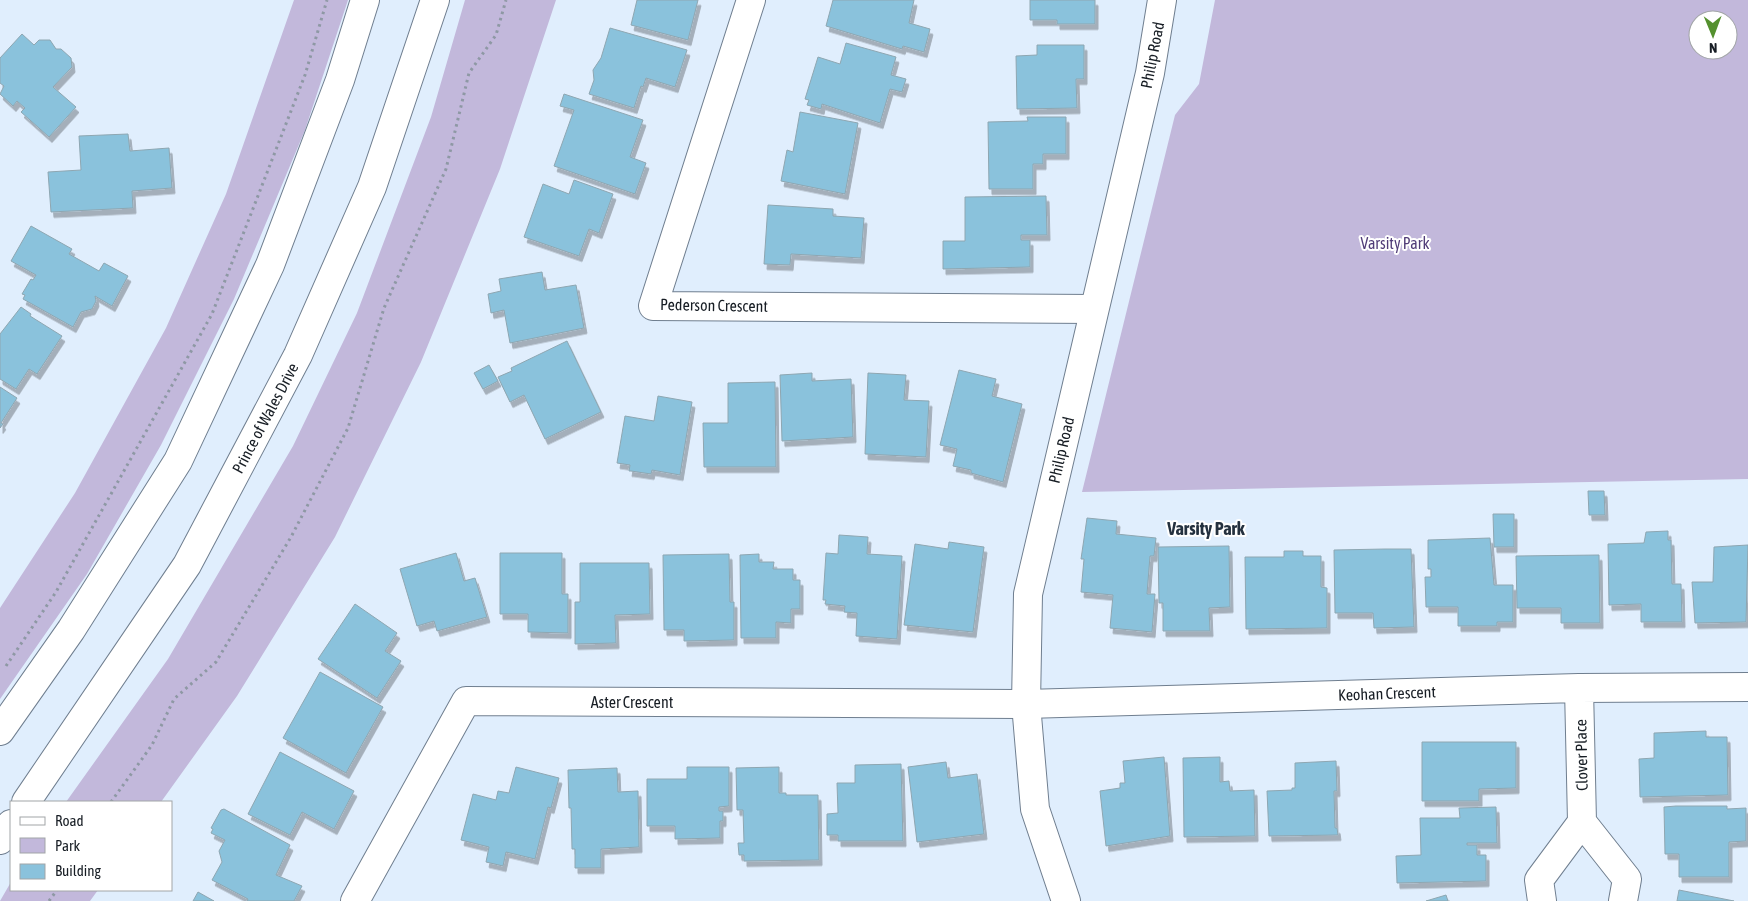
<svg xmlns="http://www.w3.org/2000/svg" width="1748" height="901" font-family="'Asap Condensed',sans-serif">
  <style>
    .green { fill: #c2b8db; fill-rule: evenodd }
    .building { fill: #8ac2dc; stroke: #8ea6b1; filter: url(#shadow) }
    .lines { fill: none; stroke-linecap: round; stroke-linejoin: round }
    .minor-casing { stroke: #6f7e8f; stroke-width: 30 }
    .tertiary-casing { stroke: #6f7e8f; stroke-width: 30 }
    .secondary-casing { stroke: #6f7e8f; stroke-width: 30 }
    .path { stroke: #8e98a4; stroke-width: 3; stroke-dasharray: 2.5 4; stroke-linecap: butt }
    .minor { stroke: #fff; stroke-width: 28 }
    .tertiary { stroke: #fff; stroke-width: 28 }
    .secondary { stroke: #fff; stroke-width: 28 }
    .labels { text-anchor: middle; stroke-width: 4; stroke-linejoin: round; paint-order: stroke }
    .street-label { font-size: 16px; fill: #171d24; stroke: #fff }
    .park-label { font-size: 16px; fill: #513d78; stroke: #fff }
    .neighbourhood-label { font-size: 18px; font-weight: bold; fill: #24313f; stroke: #fff }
  </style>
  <defs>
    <filter id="shadow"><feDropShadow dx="3" dy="5.5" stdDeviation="0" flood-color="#0004"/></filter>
  </defs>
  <rect width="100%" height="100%" fill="#e0eefd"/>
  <path class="green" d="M294,0H348L305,130L234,299L161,445L87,574L0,699V608L75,493L166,328L226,194Z
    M465,0H556L500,169L421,362L335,537L237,696L161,802H66L168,659L293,446L357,313L431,117Z
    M1215,0H1748V479L1082,492L1175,115L1199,84ZM1698,20H1728V50H1698Z
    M11,882V890H98L90,901H0Z"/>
  <path class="building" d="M637,0H698L688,40L631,25Z
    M833,0H914L909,23L930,29L924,52L903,46L902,49L826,26Z
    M1030,0H1095V24H1057V20H1030Z
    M610,28L687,50L675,87L646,78L643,87L641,86L634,108L589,94L594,80L593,70L601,58Z
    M22,34L34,45L39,40H50L56,49H61L71,58L72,67L53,87L76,107L49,137L21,112L25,108L17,101L13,106L0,94L4,86L0,83V58Z
    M846,43L896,57L891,75L906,79L902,92L890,89L880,123L822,104L821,109L807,105L809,100L805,99L818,57L840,64Z
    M1037,45H1084V79H1076L1077,108L1017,109L1016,56L1037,55Z
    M564,94L643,120L630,157L646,163L635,194L554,166L574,110L560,106Z
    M800,112L858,123L845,194L781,181L787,150L793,152Z
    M1027,117H1066V154H1043V164H1033V189H989L988,122L1028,121Z
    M128,134L130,151L169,148L172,188L132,191L133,208L51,212L48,172L81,170L79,136Z
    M574,180L613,194L599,233L589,229L579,256L524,237L543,184L569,194Z
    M1046,196L1047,235H1021V240H1030V267L943,269V241H965V197Z
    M768,205L833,209V216L864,218L861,258L791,254L790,265L764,264Z
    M31,226L72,249L69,254L99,271L104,263L128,276L112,306L95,296L96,301L92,309L81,312L73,327L23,299L25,295L22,294L31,279L33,280L36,275L11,261Z
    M542,272L545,290L576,285L584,328L510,343L504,310L491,313L488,294L501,291L499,279Z
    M21,307L31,314L30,316L62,336L37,374L29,369L16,389L0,379V334Z
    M567,341L601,412L545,439L524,395L510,402L498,377L512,371L511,368Z
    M489,365L498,381L483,389L474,373Z
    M959,370L996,379L992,396L1022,404L1003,482L971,473V470L953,466L957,449L940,445Z
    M812,373V381L851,379L853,437L782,441L780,375Z
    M868,373L906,375L904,400L929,401L926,457L865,454Z
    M775,382L776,467H704L703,423H728V383Z
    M0,387L17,398L1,423L3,424L0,428Z
    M658,396L692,402L680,475L652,470L651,474L631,471H629L630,465L617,463L625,416L654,421Z
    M1588,491H1604L1605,515H1589Z
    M1493,514H1514V547H1494Z
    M1087,518L1117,521L1116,534L1156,538L1154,556H1150L1147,594H1155L1152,632L1110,628L1113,595L1081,592L1084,559H1081Z
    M1668,531V540H1671L1672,584H1681L1682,622H1641V604L1609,605L1608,544L1644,543L1646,532Z
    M839,535L868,537L867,554L902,556L897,639L856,636L857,613L844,612L845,606L825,604L826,600H823L826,553L838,554Z
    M1490,538L1494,585H1513V622H1497V626H1458V607H1426L1425,577H1431V569H1428V540Z
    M949,542L984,547L973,632L904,625L915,544L948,549Z
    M1748,545L1746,622L1695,623L1692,582H1713L1714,547Z
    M1229,546L1230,607L1209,608L1210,631H1163V603H1159L1158,547Z
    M1385,549H1411L1414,627L1374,628L1373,613H1335L1334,550Z
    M1284,551H1303V556H1321V587L1327,588V628L1246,629L1245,557H1284Z
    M456,553L464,581L475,578L487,617L437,631L434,621L417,626L400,569Z
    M500,553H562V594H568V633L528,632V614H500Z
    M729,554L730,602H734V640L684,641V630H664L663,555Z
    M759,554V562H774L773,569H793V580H800V609H791V623L776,622V638H741L740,555Z
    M1599,555L1600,623H1561V608H1517L1516,556Z
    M580,563H649L650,614L615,615L616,643L575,644V602H580Z
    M355,604L397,633L385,651L401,661L377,698L318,659Z
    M320,672L383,707L346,773L283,738Z
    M1706,731V737H1727L1728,795L1640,797L1639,759L1654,758V733Z
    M1422,742H1516V788L1479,789V801H1422Z
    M280,752L354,791L334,829L302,812L290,835L248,814Z
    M1164,757L1170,836L1106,846L1100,791L1120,788V783H1125L1123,761Z
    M1220,757V782L1229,781L1230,791L1254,790L1255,836L1184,837L1183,758Z
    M1336,761L1337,791H1334L1335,828H1337L1338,835L1269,836L1267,791L1292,790V788H1295V763Z
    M946,762L948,778L977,774L984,834L917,842L908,767Z
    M901,764L903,841H838V835H827V814L838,813L837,783H855V765Z
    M516,767L559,778L551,808L548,807L535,859L506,852L503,866L486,862L489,847L461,840L473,794L496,800L498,791L509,793Z
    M687,767H729V806L719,807V811H723V821H720V838L675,839V826H647V779H687Z
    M779,767V793H786V795H818L819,860L744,861V855H739L738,843H744L743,810H737L736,768Z
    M617,768L618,792L638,791L639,847L601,849V868H575V849H572L571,808H569L568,770Z
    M1676,806H1727V809L1746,808V841L1729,842V877H1679V854H1665L1664,807Z
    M1496,807L1497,843H1467V845H1477V855H1486V881L1397,883L1396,856L1421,855L1420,818H1460L1459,808Z
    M224,809L290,845L276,875L302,886L294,901H247L248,899L212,880L222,862L219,851L225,840L211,833L213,829L211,828L221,810Z
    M1679,890L1734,901H1677Z
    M198,892L214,901H193Z
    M1446,895L1448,901H1426Z"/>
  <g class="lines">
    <defs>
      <path id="minor" d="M751,0L653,306L1094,309
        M1579,688L1582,822L1627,879L1623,901
        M355,901L466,701L1026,704L1579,688L1748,687
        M1542,901L1539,880L1582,822"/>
      <path id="tertiary" d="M1066,901L1035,809L1026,704L1028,594L1150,73L1162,0"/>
      <path id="secondary" d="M0,731L71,630L178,461L270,265L340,80L365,0
        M26,802L187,565L298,355L372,187L435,0
        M0,840L11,824"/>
    </defs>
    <use href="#minor" class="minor-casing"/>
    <use href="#tertiary" class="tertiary-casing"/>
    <use href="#secondary" class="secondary-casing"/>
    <path class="path" d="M6,666L56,592L212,314L305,75L327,0
      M111,802L152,745L174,699L216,662L291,537L348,428L384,308L446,169L469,73L496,35L506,0
      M49,901L57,890"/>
    <use href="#minor" class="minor"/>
    <use href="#tertiary" class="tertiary"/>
    <use href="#secondary" class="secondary"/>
  </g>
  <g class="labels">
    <g class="street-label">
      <text transform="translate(1152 55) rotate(-79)" y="6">Philip Road</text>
      <text transform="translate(714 305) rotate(1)" y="6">Pederson Crescent</text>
      <text transform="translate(265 418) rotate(-62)" y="6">Prince of Wales Drive</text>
      <text transform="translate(1061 450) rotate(-77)" y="6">Philip Road</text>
      <text transform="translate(1387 693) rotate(-2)" y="6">Keohan Crescent</text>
      <text x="632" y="708">Aster Crescent</text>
      <text transform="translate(1581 755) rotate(-91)" y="6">Clover Place</text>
    </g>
    <g class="park-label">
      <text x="1395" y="249">Varsity Park</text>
    </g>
    <g class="neighbourhood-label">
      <text x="1206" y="535">Varsity Park</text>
    </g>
  </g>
  <rect x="10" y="801" width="162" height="90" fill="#ffffff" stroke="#a2a5a7"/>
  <rect x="20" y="817" width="25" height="8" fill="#ffffff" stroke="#a2a5a7"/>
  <text x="55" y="826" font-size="15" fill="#171d24">Road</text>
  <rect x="20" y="838" width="25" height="15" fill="#c2b8db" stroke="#a2a5a7"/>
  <text x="55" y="851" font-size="15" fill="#171d24">Park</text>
  <rect x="20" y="864" width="25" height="15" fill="#8ac2dc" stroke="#a2a5a7"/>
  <text x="55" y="876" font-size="15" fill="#171d24">Building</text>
  <g transform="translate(1713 35) rotate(179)"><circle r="24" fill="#ffffff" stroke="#a2a5a7"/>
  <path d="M0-4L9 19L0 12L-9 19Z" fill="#54902e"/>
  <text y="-8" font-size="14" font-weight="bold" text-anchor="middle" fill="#171d24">N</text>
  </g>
</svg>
